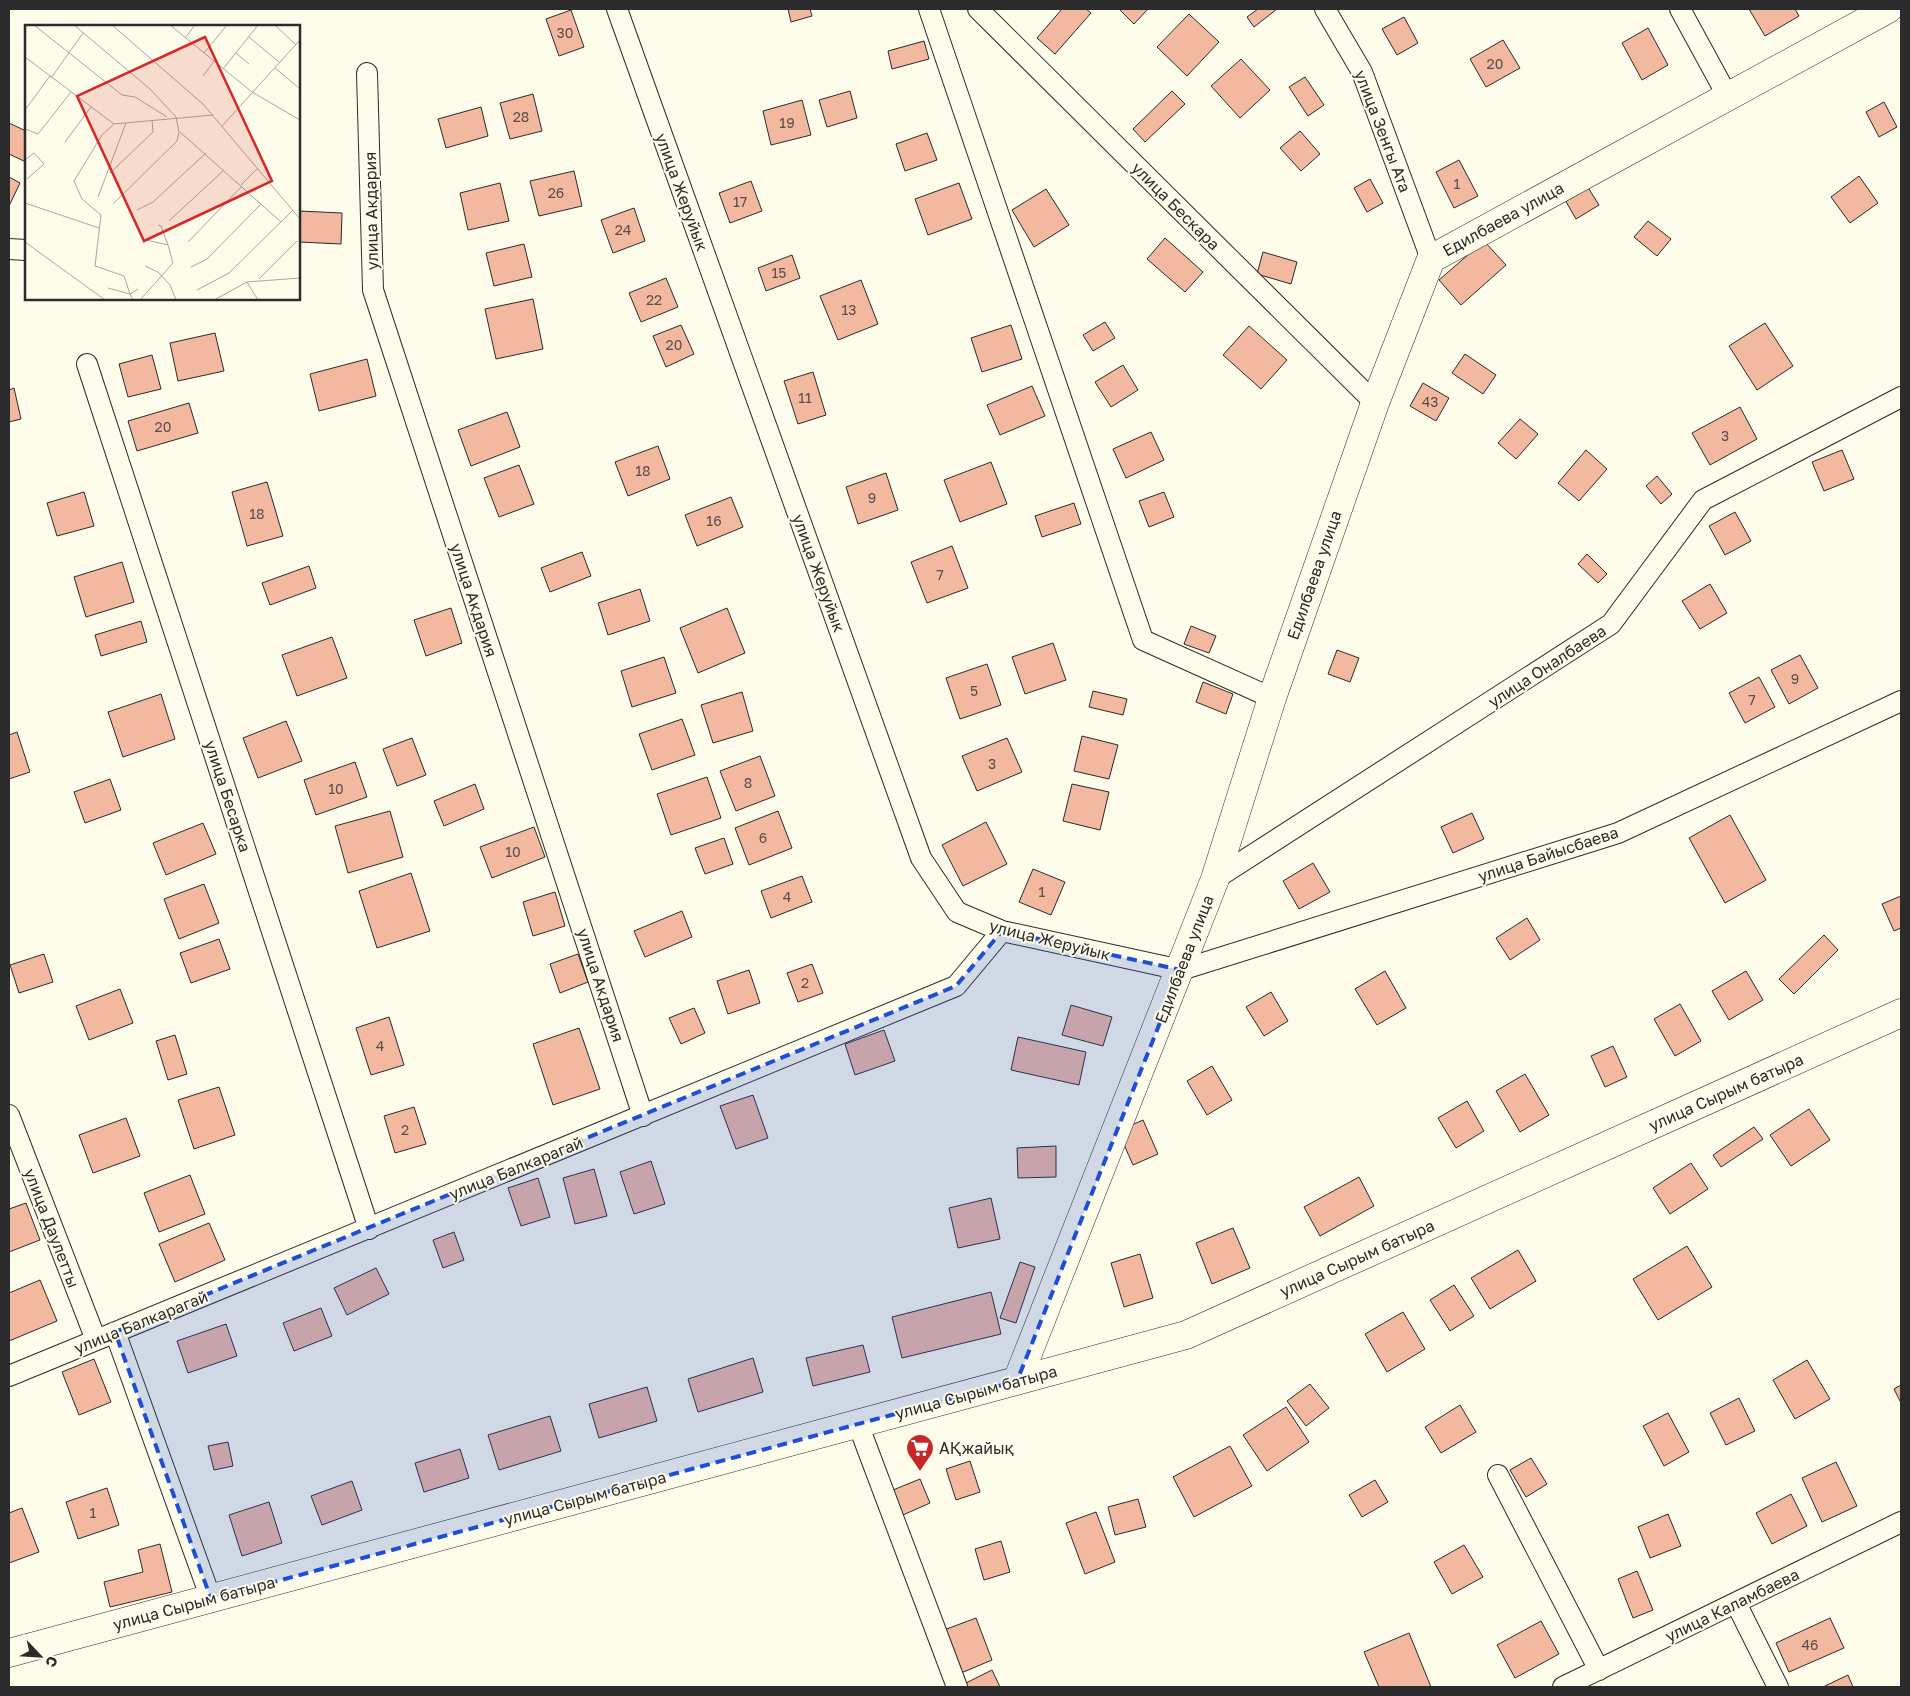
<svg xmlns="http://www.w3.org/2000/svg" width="1910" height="1696" font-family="'Golos Text',sans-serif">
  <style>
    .building { fill: #f2b8a0; stroke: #2b2b2b }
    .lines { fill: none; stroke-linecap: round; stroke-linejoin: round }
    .street-casing { stroke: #2b2b2b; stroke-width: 22 }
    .secondary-casing { stroke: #2b2b2b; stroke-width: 29 }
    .street { stroke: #fdfbea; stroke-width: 20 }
    .secondary { stroke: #fdfbea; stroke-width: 28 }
    .marked { fill: #1d4ed8; fill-opacity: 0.2; stroke: #1d4ed8; stroke-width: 4; stroke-dasharray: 10 6; stroke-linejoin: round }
    .labels { text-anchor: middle; stroke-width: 4; stroke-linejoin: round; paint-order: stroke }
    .number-label { font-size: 14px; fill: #5d4e48 }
    .street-label { font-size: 16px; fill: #2b2b2b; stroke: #fdfbea }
    .poi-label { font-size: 16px; fill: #2b2b2b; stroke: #fdfbea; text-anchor: start }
    .inset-road { fill: none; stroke: #a9a89e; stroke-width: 1 }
    .view { fill: #d62828; fill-opacity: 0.15; stroke: #d62828; stroke-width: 2.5 }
    .inset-edge { fill: none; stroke: #2b2b2b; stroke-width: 2.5 }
  </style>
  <rect width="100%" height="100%" fill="#fdfbea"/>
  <path class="building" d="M788,9H810L812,16L791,22Z
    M1062,9H1086L1091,13L1055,54L1037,38Z
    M1119,9H1148L1134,24Z
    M1258,9H1277L1254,27L1247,17Z
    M1749,9H1795L1799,16L1765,36Z
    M571,10L584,47L559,56L546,19Z
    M1189,14L1219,42L1187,76L1157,47Z
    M1404,17L1418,43L1397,55L1382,29Z
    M1648,28L1668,65L1642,80L1622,43Z
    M1503,40L1520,68L1486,87L1470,59Z
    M924,41L929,59L892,69L888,51Z
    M1241,59L1270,90L1240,118L1211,86Z
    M1305,77L1324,105L1308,116L1289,87Z
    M850,91L857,118L827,127L819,100Z
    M1172,91L1185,104L1145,142L1133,129Z
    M533,94L542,131L510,139L500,103Z
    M802,100L811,135L771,145L763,111Z
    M1884,102L1897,127L1879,137L1866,112Z
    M481,107L488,136L446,148L438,119Z
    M9,123L26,131V162L9,154Z
    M1300,131L1320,154L1301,171L1280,148Z
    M927,133L937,160L905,171L896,144Z
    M1459,160L1478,196L1454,208L1436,172Z
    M574,171L582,206L539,216L530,181Z
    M1859,176L1878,203L1850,223L1831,197Z
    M9,177L20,183L9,206Z
    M1370,179L1383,203L1367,212L1354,188Z
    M751,181L762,211L730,223L719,193Z
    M500,183L509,221L468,230L460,193Z
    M959,183L972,219L928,235L915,199Z
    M1587,186L1599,205L1576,219L1565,200Z
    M1046,189L1069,225L1034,247L1012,210Z
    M634,208L645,241L613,253L601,220Z
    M299,211L342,213L341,244L299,242Z
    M1648,221L1671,239L1657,256L1634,237Z
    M1165,238L1203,272L1185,292L1147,259Z
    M1484,241L1506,265L1461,305L1439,280Z
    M524,244L532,277L494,286L486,253Z
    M1263,252L1297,262L1291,284L1257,274Z
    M792,255L800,278L766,291L758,268Z
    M666,278L678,307L641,322L629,293Z
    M861,280L878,324L838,340L820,296Z
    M533,299L543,349L496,359L485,309Z
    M1105,322L1115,338L1093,351L1083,335Z
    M1765,323L1793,366L1757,390L1729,346Z
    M681,325L694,354L666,367L653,336Z
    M1011,325L1022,359L982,372L971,338Z
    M1249,326L1287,360L1261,389L1223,355Z
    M215,333L224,371L178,381L170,343Z
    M1465,354L1496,375L1483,394L1452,373Z
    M152,355L161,389L128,397L119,364Z
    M367,359L376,396L319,411L310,374Z
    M1123,365L1138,390L1111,407L1095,382Z
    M813,372L826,415L798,424L784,381Z
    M1423,383L1449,398L1436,421L1410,406Z
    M1032,386L1045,416L1000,435L987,405Z
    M14,388L21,419L9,422V390Z
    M189,403L198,433L137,451L128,421Z
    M1740,407L1757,439L1710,465L1692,433Z
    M507,412L520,447L471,466L458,430Z
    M1520,419L1538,434L1516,459L1498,443Z
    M1151,432L1164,460L1126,478L1113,449Z
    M658,446L670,479L628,496L615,462Z
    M1586,450L1607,469L1579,501L1558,483Z
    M1842,450L1854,479L1824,491L1812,462Z
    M991,462L1007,504L960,522L944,480Z
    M519,465L534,504L499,517L484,478Z
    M886,473L898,510L858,524L846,487Z
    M1657,476L1672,494L1661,504L1646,486Z
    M267,482L283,536L247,546L232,492Z
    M84,492L94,526L57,536L47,503Z
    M1164,492L1174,517L1149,527L1139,501Z
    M731,497L743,527L697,546L685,515Z
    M1074,503L1081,524L1042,537L1035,516Z
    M1735,512L1751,541L1725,555L1709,526Z
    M952,546L968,588L927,603L911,562Z
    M582,552L591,576L550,592L541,568Z
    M1587,554L1607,574L1598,583L1578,564Z
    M122,562L134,602L86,617L74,577Z
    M309,566L316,588L270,605L262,583Z
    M1710,584L1727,613L1700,629L1682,601Z
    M640,589L650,621L608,635L598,603Z
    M451,608L462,643L426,656L414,620Z
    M727,608L745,653L698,673L680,628Z
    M141,621L147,642L101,656L95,635Z
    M1191,626L1216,636L1209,653L1184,644Z
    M332,637L347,678L297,696L282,655Z
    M1053,643L1066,680L1025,694L1012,657Z
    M1337,650L1359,658L1350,682L1328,674Z
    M1800,655L1818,688L1789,704L1771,670Z
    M664,657L676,693L632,707L621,671Z
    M987,664L1001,705L960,719L946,678Z
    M1759,677L1775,707L1745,723L1729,693Z
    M1203,682L1233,694L1226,714L1196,702Z
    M1093,691L1127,699L1123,715L1089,707Z
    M742,692L753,731L713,743L701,705Z
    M161,694L175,739L123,757L108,712Z
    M682,719L695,755L652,770L639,734Z
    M286,721L302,761L258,778L243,738Z
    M17,732L30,772L9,779V735Z
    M1082,736L1118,745L1109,779L1074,771Z
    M412,738L426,775L397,786L383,749Z
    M1007,738L1022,772L977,791L962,756Z
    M760,756L775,796L736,811L720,771Z
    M355,762L367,797L316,815L304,780Z
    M707,777L721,818L671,835L657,794Z
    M110,779L121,810L85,823L74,792Z
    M475,784L484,809L444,826L434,801Z
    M1072,784L1109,792L1100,830L1063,821Z
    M390,811L403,857L348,873L335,826Z
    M778,811L792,848L749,865L735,828Z
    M1472,813L1484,839L1453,853L1441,827Z
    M1730,815L1766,880L1725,903L1689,838Z
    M986,822L1007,864L963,886L942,845Z
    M203,823L216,854L166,875L153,843Z
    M534,827L545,857L492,878L480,847Z
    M724,838L733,864L705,874L695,848Z
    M1313,863L1330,892L1299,909L1283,881Z
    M1033,869L1065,882L1051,915L1019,902Z
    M411,873L430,931L377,948L359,891Z
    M802,876L812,902L771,918L761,891Z
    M204,884L219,923L179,939L164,899Z
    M555,892L565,926L533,936L523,902Z
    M1901,896V928L1894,931L1882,904Z
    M682,911L692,937L645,957L634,931Z
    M1527,918L1540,940L1510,960L1496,938Z
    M1824,935L1838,950L1794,994L1779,979Z
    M219,939L230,969L191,983L180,953Z
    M44,954L53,982L19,993L10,965Z
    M578,954L588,982L560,993L550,964Z
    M812,964L823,993L798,1002L787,973Z
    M749,970L760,1003L728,1014L717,981Z
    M1385,971L1406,1008L1377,1025L1355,989Z
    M1746,971L1763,1000L1729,1020L1712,991Z
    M120,989L133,1023L89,1040L76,1006Z
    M1271,992L1288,1021L1264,1036L1246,1007Z
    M1680,1004L1701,1041L1675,1056L1654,1019Z
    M1071,1005L1112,1017L1103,1046L1062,1035Z
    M694,1008L705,1033L681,1044L669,1018Z
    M389,1017L404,1065L371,1075L356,1028Z
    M579,1028L600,1089L553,1105L533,1044Z
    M884,1030L895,1061L855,1075L845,1044Z
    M175,1035L187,1074L168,1080L156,1041Z
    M1018,1037L1086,1052L1079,1085L1011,1070Z
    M1613,1046L1627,1077L1605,1087L1591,1056Z
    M1212,1066L1232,1100L1207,1115L1187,1081Z
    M1525,1074L1549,1115L1520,1132L1496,1091Z
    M219,1087L235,1135L194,1149L178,1100Z
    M753,1095L768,1138L736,1149L720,1106Z
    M1467,1101L1484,1131L1456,1148L1438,1118Z
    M414,1107L426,1144L395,1153L384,1116Z
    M1809,1109L1830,1140L1791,1166L1770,1135Z
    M126,1118L140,1156L93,1173L79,1135Z
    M1143,1120L1158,1154L1133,1165L1118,1131Z
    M1754,1127L1763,1139L1721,1167L1713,1155Z
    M1056,1146V1177L1018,1178L1017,1148Z
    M651,1161L665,1204L634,1214L620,1172Z
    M1691,1163L1708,1189L1670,1214L1653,1188Z
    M594,1169L607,1216L575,1224L563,1178Z
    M190,1175L205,1214L159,1232L144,1193Z
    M1359,1177L1374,1206L1320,1236L1304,1207Z
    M538,1178L550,1217L521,1226L508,1188Z
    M991,1198L1000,1239L958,1248L949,1208Z
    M26,1203L40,1240L9,1252V1209Z
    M209,1223L225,1260L175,1282L159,1244Z
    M1233,1228L1250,1268L1212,1284L1196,1243Z
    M454,1232L464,1260L443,1268L433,1240Z
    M1687,1246L1712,1287L1658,1320L1633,1279Z
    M1518,1250L1536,1281L1490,1309L1471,1278Z
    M1140,1254L1153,1298L1124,1307L1111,1263Z
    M1020,1262L1035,1267L1016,1323L1000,1318Z
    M376,1268L389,1294L347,1315L334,1288Z
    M40,1280L57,1321L9,1341V1293Z
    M1454,1285L1474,1316L1450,1331L1430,1300Z
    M991,1292L1001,1334L902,1358L892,1317Z
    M321,1308L332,1336L294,1351L283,1323Z
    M1403,1312L1425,1349L1387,1372L1365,1334Z
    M226,1324L237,1356L188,1373L177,1341Z
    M863,1345L870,1372L813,1386L806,1358Z
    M753,1358L763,1392L698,1412L688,1379Z
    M94,1359L111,1402L79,1415L62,1372Z
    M1807,1360L1830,1399L1795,1419L1773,1380Z
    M1310,1384L1329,1408L1306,1426L1287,1401Z
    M1901,1385V1403L1894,1389Z
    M647,1387L657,1421L599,1438L589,1404Z
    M1739,1398L1755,1431L1726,1445L1710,1413Z
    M1460,1405L1476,1432L1441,1453L1425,1427Z
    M1286,1407L1309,1442L1267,1471L1243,1435Z
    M1668,1413L1689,1452L1664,1466L1643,1426Z
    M550,1416L561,1451L499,1470L488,1435Z
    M228,1442L233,1466L214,1470L208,1446Z
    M1230,1446L1252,1486L1194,1517L1173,1477Z
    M460,1449L469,1478L424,1492L415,1463Z
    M1531,1458L1547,1484L1526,1497L1510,1470Z
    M970,1461L980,1492L956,1500L946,1469Z
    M1836,1462L1857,1506L1822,1522L1802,1478Z
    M920,1479L930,1503L903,1515L893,1490Z
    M1375,1480L1388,1502L1362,1517L1349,1495Z
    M352,1481L362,1510L322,1525L311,1496Z
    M107,1488L119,1525L78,1539L66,1502Z
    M1791,1494L1807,1526L1772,1544L1756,1513Z
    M1138,1499L1146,1527L1115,1535L1108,1507Z
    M269,1502L282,1543L242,1556L229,1515Z
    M22,1508L39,1552L9,1563V1513Z
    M1096,1512L1115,1562L1085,1574L1066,1523Z
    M1668,1514L1681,1546L1650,1558L1638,1527Z
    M1001,1541L1010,1572L984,1580L975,1549Z
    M160,1544L172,1592L110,1607L104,1582L143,1572L138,1550Z
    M1464,1545L1483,1577L1452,1594L1434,1562Z
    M1637,1571L1653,1610L1633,1618L1618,1579Z
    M976,1618L992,1660L961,1673L944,1630Z
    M1830,1618L1844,1648L1789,1672L1776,1643Z
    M1541,1621L1559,1654L1515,1678L1497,1645Z
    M1409,1633L1431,1687H1379L1364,1652Z
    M992,1670L1000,1687H958Z
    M1848,1675L1853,1687H1823Z"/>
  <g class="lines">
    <defs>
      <path id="street" d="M617,9L921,858L957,912L1002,931L1181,970L1618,833L1901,701
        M929,9L1143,640L1272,698
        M978,9L1375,403
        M1325,9L1362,72L1431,259
        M1680,9L1728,97
        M367,73L373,290L643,1116
        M9,249L26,250
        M87,364L369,1229
        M1215,879L1611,624L1703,500L1901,397
        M9,1115L96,1340
        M115,1332L211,1599
        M9,1376L956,986L1002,931
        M858,1424L957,1687
        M1498,1475L1599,1670
        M1736,1603L1778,1687
        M1563,1687L1901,1522"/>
      <path id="secondary" d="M1017,1381L1215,879L1272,698L1375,403L1431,259L1888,9
        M9,1653L1186,1335L1901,1013"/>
    </defs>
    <use href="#street" class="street-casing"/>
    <use href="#secondary" class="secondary-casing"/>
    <use href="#street" class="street"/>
    <use href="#secondary" class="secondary"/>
  </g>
  <path class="marked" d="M1002,931L1181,970L1017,1381L211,1599L115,1332L956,986Z"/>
  <defs>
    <symbol id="supermarket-pin" viewBox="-11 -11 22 30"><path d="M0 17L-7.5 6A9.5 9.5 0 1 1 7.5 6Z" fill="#c62828" stroke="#fdfbea"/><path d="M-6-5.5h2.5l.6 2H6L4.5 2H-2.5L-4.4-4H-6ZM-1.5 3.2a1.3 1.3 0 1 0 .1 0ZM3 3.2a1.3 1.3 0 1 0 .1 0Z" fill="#fff"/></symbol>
  </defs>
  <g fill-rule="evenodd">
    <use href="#supermarket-pin" x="904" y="1432" width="32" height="43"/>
  </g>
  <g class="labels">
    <g class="number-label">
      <text x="565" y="38">30</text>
      <text x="1495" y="69">20</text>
      <text x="521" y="122">28</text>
      <text x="787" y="128">19</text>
      <text x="1457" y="189">1</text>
      <text x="556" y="198">26</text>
      <text x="740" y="207">17</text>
      <text x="623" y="235">24</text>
      <text x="779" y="278">15</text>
      <text x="654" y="305">22</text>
      <text x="849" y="315">13</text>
      <text x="674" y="350">20</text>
      <text x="805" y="403">11</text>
      <text x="1430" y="407">43</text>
      <text x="163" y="432">20</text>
      <text x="1725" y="441">3</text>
      <text x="643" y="476">18</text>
      <text x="872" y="503">9</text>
      <text x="257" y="519">18</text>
      <text x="714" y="526">16</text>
      <text x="940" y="580">7</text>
      <text x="1795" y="684">9</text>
      <text x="974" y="696">5</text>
      <text x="1752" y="705">7</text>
      <text x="992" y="769">3</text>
      <text x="748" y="788">8</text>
      <text x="336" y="794">10</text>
      <text x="763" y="843">6</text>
      <text x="513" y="857">10</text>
      <text x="1042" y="897">1</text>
      <text x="787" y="902">4</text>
      <text x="805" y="988">2</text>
      <text x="380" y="1051">4</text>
      <text x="405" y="1135">2</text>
      <text x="93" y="1518">1</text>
      <text x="1810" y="1650">46</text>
    </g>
    <g class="street-label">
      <text transform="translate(1383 131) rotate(69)" y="6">улица Зенгы Ата</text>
      <text transform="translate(682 192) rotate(70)" y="6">улица Жеруйык</text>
      <text transform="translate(1176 206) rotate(45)" y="6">улица Бескара</text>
      <text transform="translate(371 211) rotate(-91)" y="6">улица Акдария</text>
      <text transform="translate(1503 219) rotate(-29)" y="6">Едилбаева улица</text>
      <text transform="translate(819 573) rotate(70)" y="6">улица Жеруйык</text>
      <text transform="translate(1314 575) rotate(-71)" y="6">Едилбаева улица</text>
      <text transform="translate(474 600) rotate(72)" y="6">улица Акдария</text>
      <text transform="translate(1547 666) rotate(-33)" y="6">улица Оналбаева</text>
      <text transform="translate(228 796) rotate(72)" y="6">улица Бесарка</text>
      <text transform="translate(1548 854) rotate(-18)" y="6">улица Байысбаева</text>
      <text transform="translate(1050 940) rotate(14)" y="6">улица Жеруйык</text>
      <text transform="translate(1184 959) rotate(-69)" y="6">Едилбаева улица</text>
      <text transform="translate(601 985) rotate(72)" y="6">улица Акдария</text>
      <text transform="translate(1726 1092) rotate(-24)" y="6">улица Сырым батыра</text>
      <text transform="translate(516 1168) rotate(-22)" y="6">улица Балкарагай</text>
      <text transform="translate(52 1228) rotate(69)" y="6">улица Даулетты</text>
      <text transform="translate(1357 1258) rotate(-24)" y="6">улица Сырым батыра</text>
      <text transform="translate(141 1322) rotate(-22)" y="6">улица Балкарагай</text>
      <text transform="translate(976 1392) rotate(-15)" y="6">улица Сырым батыра</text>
      <text transform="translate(585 1498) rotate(-15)" y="6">улица Сырым батыра</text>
      <text transform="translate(194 1603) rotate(-15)" y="6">улица Сырым батыра</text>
      <text transform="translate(1732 1605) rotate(-26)" y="6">улица Каламбаева</text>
    </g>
    <g class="poi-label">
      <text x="939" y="1454">АҚжайық</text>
    </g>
  </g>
  <g transform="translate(25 25)">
    <rect width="275" height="275" fill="#fdfbea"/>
    <path class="inset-road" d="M9,0L97,70L110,72L142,92M49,0L125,64L151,92L154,107L152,116L88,179M87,0L178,79L275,194M145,0L227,67L275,95M250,0L271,20M224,12L255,38M160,13L170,0M179,28L202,0M211,28L224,39M0,32L89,99L188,90M250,43L275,64M198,44L233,0M178,51L189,36M26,53L58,8M0,85L25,51M197,101L275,15M0,104L13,109L46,67M155,107L256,197M40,117L66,82M0,135L9,128L19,139L2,154M85,148L128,107L127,95M216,160L233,143M73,172L101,98M0,178L74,203M112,185L128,177L181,128M144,196L199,145M133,200L136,201L143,220M0,217L80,275M163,217L217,161M120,241L133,247L145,260L151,275M166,242L182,234L236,179M234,254L272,216M222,257L233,275M83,263L105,269L99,251L70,241L76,190L57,174L49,156L77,110L89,99M172,265L204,248L268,185M108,275L105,269L113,264M115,275L148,238L143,220L121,215M189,275L222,257L275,253"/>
    <path class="view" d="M180,12L247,156L119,216L52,71Z"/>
    <rect width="275" height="275" class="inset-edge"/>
  </g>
  <rect width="1910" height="1696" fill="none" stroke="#2b2b2b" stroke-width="20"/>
  <g transform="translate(40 1656) rotate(115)" stroke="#fdfbea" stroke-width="4" paint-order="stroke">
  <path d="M0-4L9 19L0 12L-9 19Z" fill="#2b2b2b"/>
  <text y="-8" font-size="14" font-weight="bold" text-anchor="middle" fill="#2b2b2b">С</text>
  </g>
</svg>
